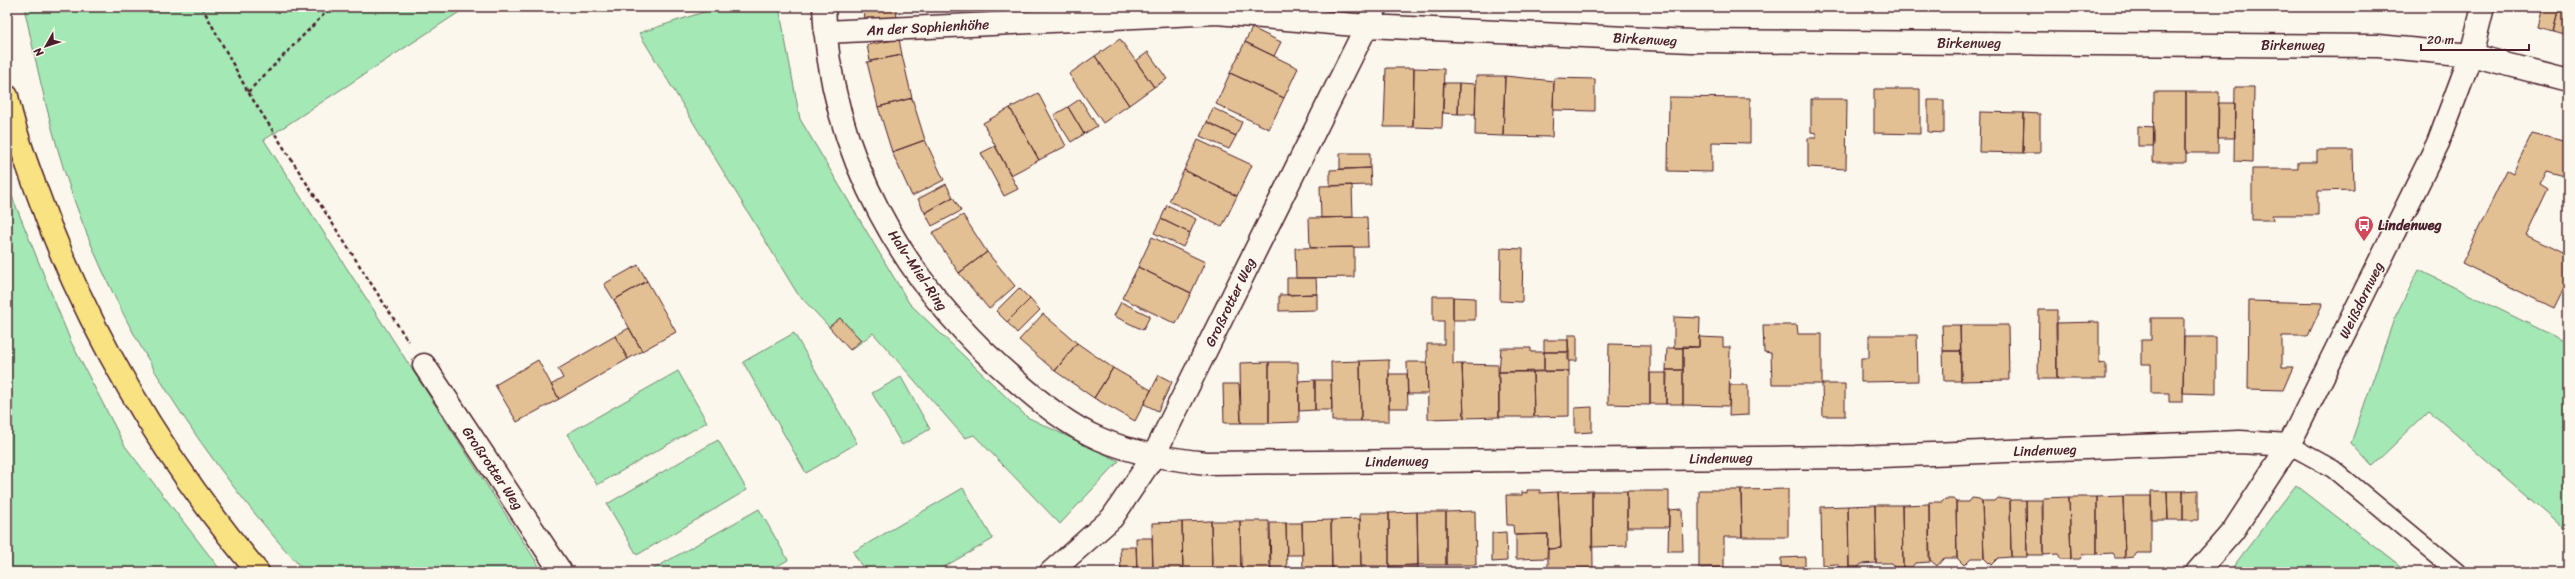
<svg xmlns="http://www.w3.org/2000/svg" width="2575" height="579" font-family="Sriracha,sans-serif">
  <style>
    .green { fill: #a3e8b5; stroke: #768470 }
    .building { fill: #e3bf94; stroke: #4a1f2b }
    .lines { fill: none; stroke-linecap: round; stroke-linejoin: round }
    .service-casing { stroke: #4a1f2b; stroke-width: 20 }
    .minor-casing { stroke: #4a1f2b; stroke-width: 25 }
    .tertiary-casing { stroke: #4a1f2b; stroke-width: 25 }
    .motorway-casing { stroke: #4a1f2b; stroke-width: 25 }
    .path { stroke: #4a1f2b; stroke-width: 2.5; stroke-dasharray: 4 3; stroke-linecap: butt }
    .service { stroke: #fbf7ec; stroke-width: 17 }
    .minor { stroke: #fbf7ec; stroke-width: 22 }
    .tertiary { stroke: #fbf7ec; stroke-width: 22 }
    .motorway { stroke: #f8e281; stroke-width: 22 }
    .labels { text-anchor: middle; stroke-width: 3; stroke-linejoin: round; paint-order: stroke }
    .street-label { font-size: 14px; fill: #4a1f2b; stroke: #fbf7ec }
    .poi-label { font-size: 14px; font-weight: bold; fill: #4a1f2b; stroke: #fbf7ec; text-anchor: start }
  </style>
  <rect width="100%" height="100%" fill="#fbf7ec"/>
  <filter id="ink" filterUnits="userSpaceOnUse"><feTurbulence type="fractalNoise" baseFrequency=".025" numOctaves="2"/><feDisplacementMap in="SourceGraphic" scale="8" xChannelSelector="R" yChannelSelector="G"/><feConvolveMatrix kernelMatrix="1 2 1 2 8 2 1 2 1" color-interpolation-filters="sRGB"/></filter>
  <g filter="url(#ink)">
    <path class="green" d="M24,7H467L264,140L543,572H305C206,463 122,337 73,197C51,135 38,71 24,7Z
      M719,7H779L800,119L909,303L1027,417L1119,461L1060,524L974,435L965,438L873,333L851,350L797,293L639,33Z
      M7,184L71,342L125,446L222,572H7Z
      M2419,270L2568,343V532L2429,411L2372,466L2351,443L2394,319Z
      M794,333L857,443L806,473L743,362Z
      M678,371L707,422L597,485L567,434Z
      M901,377L930,429L902,445L872,393Z
      M718,440L747,490L637,555L607,504Z
      M2296,485L2408,572H2229Z
      M963,488L993,539L935,572H865L853,552Z
      M759,509L788,560L767,572H648Z"/>
    <path class="building" d="M864,7H896L897,20L865,22Z
      M2543,7H2560L2554,31L2538,27Z
      M2560,7H2568V35L2554,31Z
      M1252,28L1281,42L1274,56L1245,42Z
      M899,39L902,55L870,61L867,45Z
      M1120,39L1154,87L1129,105L1095,56Z
      M1245,42L1298,68L1284,98L1230,73Z
      M1148,52L1167,79L1154,87L1136,61Z
      M902,55L912,98L878,107L867,62Z
      M1095,56L1129,105L1103,123L1069,74Z
      M1386,68H1414L1413,127H1384Z
      M1414,68L1444,69L1442,128L1413,127Z
      M1230,73L1284,98L1269,129L1216,104Z
      M1476,76H1505L1503,136L1475,135Z
      M1505,76L1554,81L1552,137L1503,136Z
      M1554,78L1595,79V111L1553,110Z
      M1444,83H1459L1458,114L1443,113Z
      M1459,83L1476,84L1475,114H1458Z
      M2235,87H2254L2253,162L2234,161Z
      M1874,89H1920V134L1874,133Z
      M2154,92H2186V162H2153Z
      M2186,92H2219L2218,153H2186Z
      M1038,93L1066,146L1039,160L1010,108Z
      M1669,97L1750,98V143L1712,142V172L1668,171Z
      M912,98L925,140L892,152L878,107Z
      M1080,99L1097,126L1084,134L1068,107Z
      M1811,99H1847L1846,169L1808,167V138H1816V133L1811,132Z
      M1928,100H1944V133L1928,132Z
      M2218,103H2235V138H2218Z
      M1068,107L1084,134L1071,142L1054,115Z
      M1010,108L1039,160L1011,175L983,123Z
      M1213,108L1242,122L1236,136L1207,122Z
      M1980,112L2024,113L2023,153L1979,152Z
      M2024,113L2040,114V153H2023Z
      M1207,122L1236,136L1229,149L1200,136Z
      M2138,126L2154,127V146H2138Z
      M2532,133L2568,142V178L2546,172L2540,184L2548,189L2526,235L2568,256V277L2553,308L2462,263L2507,170L2513,173Z
      M925,140L944,180L912,196L892,152Z
      M1198,140L1252,165L1237,196L1184,170Z
      M995,146L1018,189L1004,196L981,153Z
      M2317,150H2353L2354,190L2318,191V215H2272L2273,220H2252V169H2298V162H2317Z
      M1340,153H1370V168L1340,169Z
      M1370,168L1371,185L1330,186V170Z
      M1184,170L1237,196L1222,227L1169,201Z
      M946,184L953,197L925,213L918,199Z
      M1352,185L1353,217L1321,218L1320,186Z
      M953,197L961,211L932,226L925,213Z
      M1167,205L1196,219L1190,233L1161,219Z
      M963,215L987,252L959,273L932,233Z
      M1367,217L1368,247L1310,248L1309,218Z
      M1161,219L1190,233L1183,247L1154,233Z
      M1152,237L1205,262L1191,293L1138,267Z
      M1354,247V277L1296,278L1295,248Z
      M1501,248L1523,249L1522,302L1500,301Z
      M987,252L1015,286L989,309L959,273Z
      M638,265L647,281L614,300L604,284Z
      M1138,267L1191,293L1176,324L1122,298Z
      M1287,278H1316L1317,294L1287,295Z
      M647,281L676,332L642,351L614,300Z
      M1019,288L1030,299L1007,322L996,311Z
      M1317,294V310L1279,311V295Z
      M1433,296H1453V364H1462L1464,418L1428,419L1427,344H1444V321H1433Z
      M1453,297L1475,298V320H1453Z
      M1030,299L1040,310L1017,333L1007,322Z
      M2249,301L2323,303L2308,336H2282V367H2293L2283,390L2248,389Z
      M1121,302L1150,316L1143,330L1114,316Z
      M2039,310H2057V379H2038Z
      M1043,314L1077,343L1055,371L1019,340Z
      M1674,317L1700,318L1699,347L1674,348Z
      M840,318L861,340L850,350L829,327Z
      M2151,318H2184L2183,402H2169V393H2151V364H2141V340H2151Z
      M2099,322V364L2106,363V379H2057L2056,323Z
      M1763,325H1797L1798,334H1822V384H1772L1771,353L1764,352Z
      M1942,325H1960L1961,351H1943Z
      M1960,325H2008L2009,380L1961,381Z
      M629,328L642,351L628,359L615,336Z
      M1568,335H1577V361H1568Z
      M1869,335H1917L1918,381L1861,382V358H1869Z
      M615,336L628,359L559,399L551,385L563,378L558,369Z
      M1699,337L1723,338V347H1730L1729,406L1683,405V346L1699,347Z
      M2184,337H2216V394L2183,393Z
      M1544,340H1568L1569,352H1544Z
      M1077,343L1113,368L1094,398L1055,371Z
      M1609,344L1650,345V405L1608,404Z
      M1501,348H1531V352H1544V371L1499,372Z
      M1667,348H1683V370H1666Z
      M1943,351H1961V381H1944Z
      M1544,352H1569V371H1544Z
      M538,360L559,399L517,422L495,385Z
      M1389,360V421H1361L1360,361Z
      M1360,361L1361,421H1332L1331,362Z
      M1269,362V423H1241L1240,363Z
      M1269,362H1298L1299,422L1269,423Z
      M1407,362H1427L1428,394H1408Z
      M1462,364L1498,365L1499,417L1464,418Z
      M1113,368L1151,390L1135,421L1094,398Z
      M1666,370H1683V404H1666Z
      M1569,371V416L1534,417L1533,372Z
      M1499,372H1533L1534,417H1499Z
      M1650,373H1667L1666,404H1650Z
      M1389,374H1407L1408,408H1389Z
      M1159,375L1172,382L1158,411L1144,404Z
      M1315,380H1331L1332,410H1315Z
      M1315,380V410L1299,411V381Z
      M1223,384H1239L1241,423H1224Z
      M1822,384H1845V416H1823Z
      M1730,385H1748V415L1729,416Z
      M1592,407V432L1575,433V408Z
      M1788,489V537H1742L1741,490Z
      M1527,490H1540V493L1558,492L1561,548L1548,549V534L1514,535L1513,525H1507L1506,495H1522V492L1527,493Z
      M1699,490H1741L1742,537H1724V567L1699,568Z
      M2198,490V520H2183V491Z
      M1592,491L1593,568L1548,569V549L1561,548L1558,492Z
      M1592,491H1627V546L1592,547Z
      M1627,491H1669V527H1627Z
      M2151,491H2167L2168,520H2152Z
      M2167,491H2183V520H2168Z
      M2123,496L2125,558H2115L2112,553L2097,554V497Z
      M2123,496H2151V553H2137L2134,557L2125,558Z
      M2069,497H2097V554H2083L2080,559H2071Z
      M2069,497L2071,559H2061L2058,554L2043,555V498Z
      M1972,498L1979,499L1982,501L1984,558H1971L1964,565L1957,558L1956,502H1969Z
      M1998,498L2010,500L2011,557L1998,558L1991,565L1984,558L1982,501H1995Z
      M1945,499H1953L1956,502L1957,558H1944L1937,566L1929,559V502H1942Z
      M2010,500H2026L2027,557H2011Z
      M2026,500H2042L2043,555H2027Z
      M1929,504L1930,562L1915,563L1912,567H1903L1902,505Z
      M1875,505L1876,563L1861,564L1858,568H1849L1848,506Z
      M1875,505H1902L1903,567H1894L1891,563H1876Z
      M1848,506L1849,568H1840L1837,564L1822,565L1821,507Z
      M1682,509L1683,551H1668L1669,510Z
      M1475,511L1476,565H1446V512Z
      M1417,512L1418,565L1389,566V513Z
      M1417,512H1446V565H1418Z
      M1360,513H1389V566H1361Z
      M1360,519L1361,572H1332L1331,520Z
      M1331,520L1332,572H1303L1302,521Z
      M1211,521L1212,572H1183L1182,522Z
      M1211,521H1240L1241,572H1212Z
      M1240,521H1269L1270,572H1241Z
      M1182,522L1183,572H1153L1152,523Z
      M1270,523H1286L1287,572H1271Z
      M1286,523H1302L1303,555H1287Z
      M1506,532L1507,561L1492,562V533Z
      M1548,534L1547,558L1516,559V535Z
      M1136,538H1152L1153,570H1137Z
      M1120,547H1136L1137,572H1121Z
      M1805,557V572H1781V558Z
      M1418,565V572H1390L1389,566Z"/>
    <g class="lines">
      <defs>
        <path id="service" d="M2289,445L2333,469L2457,572"/>
        <path id="minor" d="M824,7C829,154 905,286 1015,380C1040,402 1069,426 1100,439C1135,454 1170,459 1207,463L1856,457L2240,442L2289,445
          M825,32L1217,13L1367,26L1691,41L2378,46L2471,55L2568,80
          M424,365L561,572
          M1051,572L1112,518L1153,457L1376,7"/>
        <path id="tertiary" d="M2197,572L2233,531L2289,445L2438,143L2471,55L2483,7"/>
        <path id="motorway" d="M7,96C13,127 24,157 35,186C84,326 163,459 258,572"/>
      </defs>
      <use href="#service" class="service-casing"/>
      <use href="#minor" class="minor-casing"/>
      <use href="#tertiary" class="tertiary-casing"/>
      <use href="#motorway" class="motorway-casing"/>
      <path class="path" d="M202,7L248,92L408,341
        M248,92L331,7"/>
      <use href="#service" class="service"/>
      <use href="#minor" class="minor"/>
      <use href="#tertiary" class="tertiary"/>
      <use href="#motorway" class="motorway"/>
    </g>
  </g>
  <defs>
    <symbol id="bus-pin" viewBox="-11 -11 22 30"><path d="M0 17L-7.5 6A9.5 9.5 0 1 1 7.5 6Z" fill="#d1495b" stroke="#fbf7ec"/><path d="M-5-6H5V4H4V6H2V4H-2V6H-4V4H-5ZM-3.5-4V0h7V-4ZM-3.5 1.2v1.5H-2V1.2ZM2 1.2v1.5H3.5V1.2Z" fill="#fff"/></symbol>
  </defs>
  <g fill-rule="evenodd">
    <use href="#bus-pin" x="2353" y="214" width="22" height="30"/>
  </g>
  <g class="labels">
    <g class="street-label">
      <text transform="translate(928 27) rotate(-3)" y="5">An der Sophienhöhe</text>
      <text transform="translate(1645 39) rotate(3)" y="5">Birkenweg</text>
      <text x="1969" y="48">Birkenweg</text>
      <text x="2293" y="50">Birkenweg</text>
      <text transform="translate(918 270) rotate(56)" y="5">Halv-Miel-Ring</text>
      <text transform="translate(2361 300) rotate(-64)" y="5">Weißdornweg</text>
      <text transform="translate(1230 302) rotate(-64)" y="5">Großrotter Weg</text>
      <text transform="translate(2045 450) rotate(-2)" y="5">Lindenweg</text>
      <text transform="translate(1721 458) rotate(-1)" y="5">Lindenweg</text>
      <text transform="translate(1397 461) rotate(-1)" y="5">Lindenweg</text>
      <text transform="translate(493 468) rotate(56)" y="5">Großrotter Weg</text>
    </g>
    <g class="poi-label">
      <text x="2378" y="230">Lindenweg</text>
    </g>
  </g>
  <rect width="2575" height="579" fill="none" stroke="#fbf7ec" stroke-width="24"/>
  <rect x="12" y="12" width="2551" height="555" fill="none" stroke="#4a1f2b" stroke-width="1.5" filter="url(#ink)"/>
  <g transform="translate(46 46) rotate(231)" stroke="#fbf7ec" stroke-width="3" paint-order="stroke">
  <path d="M0-3L7 15L0 10L-7 15Z" fill="#4a1f2b"/>
  <text y="-6" font-size="11" font-weight="bold" text-anchor="middle" fill="#4a1f2b">N</text>
  </g>
  <path d="M2421 44v6h108v-6" fill="none" stroke="#4a1f2b" stroke-width="2"/>
  <text x="2427" y="44" font-size="12" fill="#4a1f2b" stroke="#fbf7ec" stroke-width="3" paint-order="stroke">20 m</text>
</svg>
